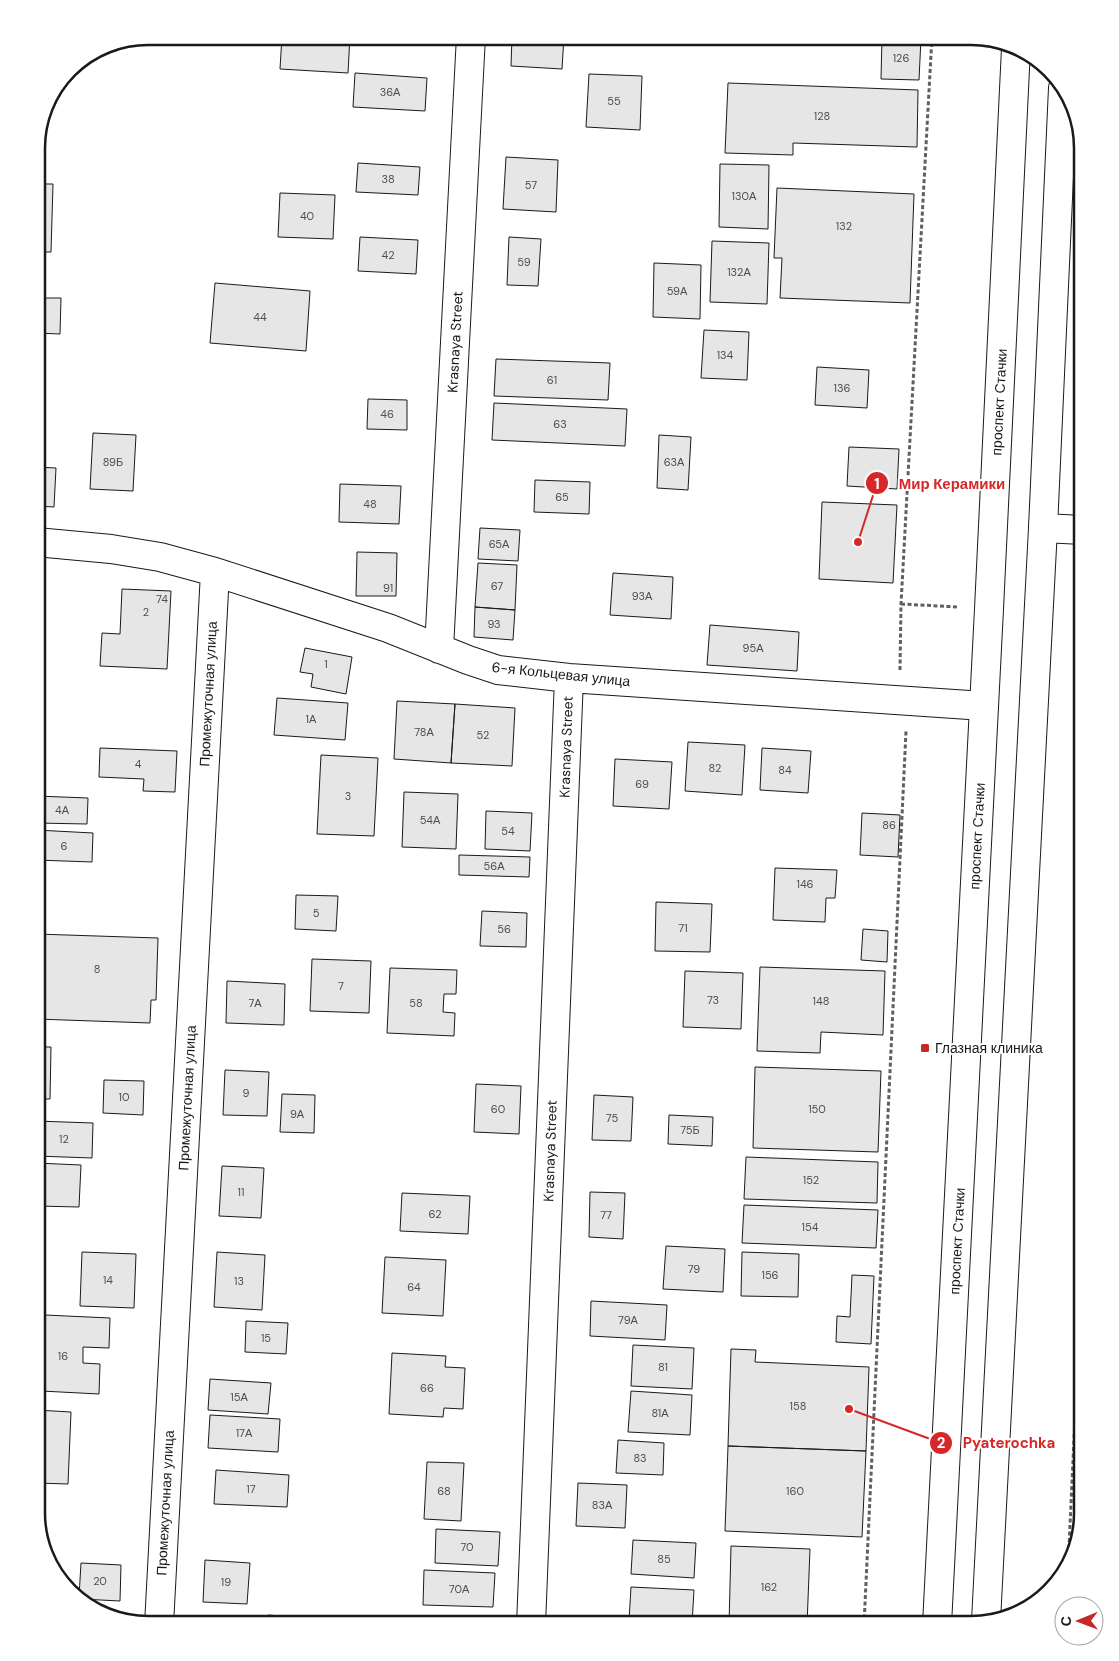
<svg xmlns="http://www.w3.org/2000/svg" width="1119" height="1661" font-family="'DM Sans',sans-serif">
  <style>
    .building { fill: #e6e6e6; stroke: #1a1a1a }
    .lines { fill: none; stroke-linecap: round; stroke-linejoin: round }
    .minor-casing { stroke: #1a1a1a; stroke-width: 30 }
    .primary-casing { stroke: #1a1a1a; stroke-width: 30 }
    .path { stroke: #5f5f5f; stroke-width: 3; stroke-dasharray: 4 2.5; stroke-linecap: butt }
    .minor { stroke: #fff; stroke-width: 28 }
    .primary { stroke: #fff; stroke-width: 28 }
    .poi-dot { fill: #c62828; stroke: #fff; stroke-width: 2 }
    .labels { text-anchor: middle; stroke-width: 4; stroke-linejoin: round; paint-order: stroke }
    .number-label { font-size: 11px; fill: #4d4d4d }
    .street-label { font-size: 14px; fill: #1a1a1a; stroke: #fff }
    .poi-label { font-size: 14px; fill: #1a1a1a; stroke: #fff; text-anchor: start }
    .rim { fill: none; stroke: #1a1a1a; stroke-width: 2.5 }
    .leader { fill: none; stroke: #d62828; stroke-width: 2 }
    .callout-dot { fill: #d62828; stroke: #fff; stroke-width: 2 }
    .mark-label { font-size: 15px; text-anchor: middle; font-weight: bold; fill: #fff }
    .callout-label { font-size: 15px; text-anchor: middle; font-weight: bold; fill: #d62828; stroke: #fff; stroke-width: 4; stroke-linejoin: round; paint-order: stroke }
  </style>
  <rect width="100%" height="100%" fill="#fff"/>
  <path class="building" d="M282,36H350L348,73L280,69Z
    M512,36H564L562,69L511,66Z
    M882,37L921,38L919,80L881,79Z
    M355,73L427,78L425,111L353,107Z
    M589,74L642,76L640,130L586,127Z
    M728,83L918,90L917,147L793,143V155L725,153Z
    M506,157L558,160L556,212L503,209Z
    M358,163L420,167L418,195L356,192Z
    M720,164L769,165L768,229L719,227Z
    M36,184H53L51,252H36Z
    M777,188L914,194L910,303L780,298L782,258H774Z
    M280,193L335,195L333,239L278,237Z
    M360,237L418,240L416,274L358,271Z
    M509,237L541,239L538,286L507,285Z
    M712,241L769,243L767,304L710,302Z
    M654,263L701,265L700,319L653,317Z
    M215,283L310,291L306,351L210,343Z
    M36,298H61L60,334L36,333Z
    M704,330L749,332L747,380L701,378Z
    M496,359L610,363L608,400L494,396Z
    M817,367L869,370L867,408L815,405Z
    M368,399L407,400V430L367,429Z
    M494,403L627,409L625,446L492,440Z
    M93,433L136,435L133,491L90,489Z
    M659,435L691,437L688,490L657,488Z
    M849,447L899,449L897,489L847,486Z
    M36,467L56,468L54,507L36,506Z
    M535,480L590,482L589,514L534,512Z
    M340,484L401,486L399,524L339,522Z
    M822,502L897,505L893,583L819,579Z
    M480,528L520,530L518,561L478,559Z
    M357,552L397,553L396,596H356Z
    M478,563L517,565L515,610L475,607Z
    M613,573L673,577L671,619L610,615Z
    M122,589L171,591L167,669L100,666L102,633L120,634Z
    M475,607L515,610L513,640L474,637Z
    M710,625L799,632L797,671L707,665Z
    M305,648L352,657L346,694L311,687L313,674L300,672Z
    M277,698L348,703L345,740L274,735Z
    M397,701L455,704L451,763L394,759Z
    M455,704L515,708L512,766L451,763Z
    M688,742L745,745L742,795L685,791Z
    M100,748L177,751L175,792L143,791L144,779L99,777Z
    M762,748L811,751L808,793L760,790Z
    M321,755L378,758L374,836L317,834Z
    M615,759L672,762L669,809L613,806Z
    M404,792L458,794L456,849L402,847Z
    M36,796L88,798L87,824L36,823Z
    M486,811L532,813L530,851L485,849Z
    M862,813L900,815L898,857L860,855Z
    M36,830L93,833L92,862L36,860Z
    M459,855L530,857L529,877L459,875Z
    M775,868L837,870L835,898H826L825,922L773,920Z
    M296,895L338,896L336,931L295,929Z
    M656,902L712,904L710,952L655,951Z
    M482,911L527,913L526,947L480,946Z
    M863,929L888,931L887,962L861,960Z
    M36,934L158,938L156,1000H151L150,1023L36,1019Z
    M312,959L371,961L369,1013L310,1011Z
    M760,967L885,971L883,1035L821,1032L820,1053L757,1051Z
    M390,968L457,970L456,994H444L443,1012L455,1013L454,1036L387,1033Z
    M685,971L743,973L741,1029L683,1027Z
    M227,981L285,984L284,1025L226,1023Z
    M36,1047H51L50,1099H36Z
    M755,1067L881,1071L878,1152L753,1148Z
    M225,1070L269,1072L267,1116L223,1115Z
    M104,1080L144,1081L143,1115L103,1113Z
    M476,1084L521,1086L519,1134L474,1132Z
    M282,1094L315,1095L314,1133L280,1132Z
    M594,1095L633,1097L631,1141L592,1140Z
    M669,1115L713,1117L712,1146L668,1144Z
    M36,1121L93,1123L92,1158L36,1156Z
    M746,1157L878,1162L877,1203L744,1199Z
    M36,1163L81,1165L79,1207L36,1206Z
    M222,1166L264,1168L261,1218L219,1216Z
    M590,1192L625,1193L623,1239L589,1237Z
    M402,1193L470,1196L468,1234L400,1231Z
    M744,1205L878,1210L876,1248L742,1243Z
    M666,1246L725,1249L723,1292L663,1289Z
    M82,1252L136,1254L134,1308L80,1306Z
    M217,1252L265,1255L262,1310L214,1307Z
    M742,1252L799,1254L798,1297L741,1296Z
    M385,1257L446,1260L443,1316L382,1313Z
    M852,1275L874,1276L871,1344L836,1342L837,1316L850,1317Z
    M591,1301L667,1305L665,1340L590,1336Z
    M45,1315L110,1318L109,1348L83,1347V1363L100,1364L99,1394L41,1391Z
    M246,1321L288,1323L286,1354L245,1352Z
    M633,1345L694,1348L692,1389L631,1386Z
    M731,1349L756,1350L755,1362L869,1367L866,1451L728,1446Z
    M392,1353L446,1356L445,1367L465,1368L463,1409L444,1408L443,1417L389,1414Z
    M210,1379L271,1383L268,1414L208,1410Z
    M631,1391L692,1395L690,1435L628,1432Z
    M36,1410L71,1412L68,1484L36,1483Z
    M210,1415L280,1419L278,1452L208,1448Z
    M618,1440L664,1443L663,1475L616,1473Z
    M728,1446L866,1451L862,1537L725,1531Z
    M427,1462L464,1463L461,1521L424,1519Z
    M216,1470L289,1475L287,1507L214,1504Z
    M578,1483L627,1485L625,1528L576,1526Z
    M436,1529L500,1532L498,1566L435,1563Z
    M633,1540L696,1543L694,1578L631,1574Z
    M731,1546L810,1549L807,1625H729Z
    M205,1560L250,1563L247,1604L203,1602Z
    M81,1563L121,1565L120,1601L81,1599L79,1597Z
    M424,1570L495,1573L493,1607L423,1605Z
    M631,1587L694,1590L692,1624L629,1621Z
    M268,1615L347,1621L346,1625H267Z"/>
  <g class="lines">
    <defs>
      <path id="minor" d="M1043,528L1083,530
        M36,542L111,549L160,557L215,572L388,628L468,660L498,670L569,678L984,706
        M439,649L471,36
        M159,1625L215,572
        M531,1625L569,678"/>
      <path id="primary" d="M986,1621L1043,528L1063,88
        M937,1625L989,609L1016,48"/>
    </defs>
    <use href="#minor" class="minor-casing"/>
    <use href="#primary" class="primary-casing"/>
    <path class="path" d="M901,604L958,607
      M900,670L901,604L932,36
      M1068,1568L1083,1246
      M864,1625L906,731"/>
    <use href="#minor" class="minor"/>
    <use href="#primary" class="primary"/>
  </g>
  <rect class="poi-dot" x="920" y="1043" width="10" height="10" rx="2.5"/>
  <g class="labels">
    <g class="number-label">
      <text x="901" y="62">126</text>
      <text x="390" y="96">36А</text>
      <text x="614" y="105">55</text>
      <text x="822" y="120">128</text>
      <text x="388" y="183">38</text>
      <text x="531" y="189">57</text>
      <text x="744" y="200">130А</text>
      <text x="307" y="220">40</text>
      <text x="844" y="230">132</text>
      <text x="388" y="259">42</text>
      <text x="524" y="266">59</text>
      <text x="739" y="276">132А</text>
      <text x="677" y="295">59А</text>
      <text x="260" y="321">44</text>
      <text x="725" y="359">134</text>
      <text x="552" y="384">61</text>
      <text x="842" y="392">136</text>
      <text x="387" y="418">46</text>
      <text x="560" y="428">63</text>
      <text x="113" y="466">89Б</text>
      <text x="674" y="466">63А</text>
      <text x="562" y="501">65</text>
      <text x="370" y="508">48</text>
      <text x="499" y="548">65А</text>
      <text x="497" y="590">67</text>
      <text x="388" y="592">91</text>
      <text x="642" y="600">93А</text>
      <text x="162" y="603">74</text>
      <text x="146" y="616">2</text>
      <text x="494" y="628">93</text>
      <text x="753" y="652">95А</text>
      <text x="326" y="668">1</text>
      <text x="311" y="723">1А</text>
      <text x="424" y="736">78А</text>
      <text x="483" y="739">52</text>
      <text x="138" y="768">4</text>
      <text x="715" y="772">82</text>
      <text x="785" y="774">84</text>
      <text x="642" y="788">69</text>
      <text x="348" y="800">3</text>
      <text x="62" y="814">4А</text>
      <text x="430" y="824">54А</text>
      <text x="889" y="829">86</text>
      <text x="508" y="835">54</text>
      <text x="64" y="850">6</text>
      <text x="494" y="870">56А</text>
      <text x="805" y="888">146</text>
      <text x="316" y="917">5</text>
      <text x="683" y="932">71</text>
      <text x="504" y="933">56</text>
      <text x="97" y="973">8</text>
      <text x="341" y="990">7</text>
      <text x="713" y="1004">73</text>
      <text x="821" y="1005">148</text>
      <text x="255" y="1007">7А</text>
      <text x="416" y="1007">58</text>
      <text x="246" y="1097">9</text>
      <text x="124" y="1101">10</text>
      <text x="498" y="1113">60</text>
      <text x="817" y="1113">150</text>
      <text x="297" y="1118">9А</text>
      <text x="612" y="1122">75</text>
      <text x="690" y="1134">75Б</text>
      <text x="64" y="1143">12</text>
      <text x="811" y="1184">152</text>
      <text x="241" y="1196">11</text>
      <text x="435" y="1218">62</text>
      <text x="606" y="1219">77</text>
      <text x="810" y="1231">154</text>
      <text x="694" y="1273">79</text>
      <text x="770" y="1279">156</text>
      <text x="108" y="1284">14</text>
      <text x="239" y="1285">13</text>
      <text x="414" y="1291">64</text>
      <text x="628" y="1324">79А</text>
      <text x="266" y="1342">15</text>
      <text x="63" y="1360">16</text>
      <text x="663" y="1371">81</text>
      <text x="427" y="1392">66</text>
      <text x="239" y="1401">15А</text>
      <text x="798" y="1410">158</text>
      <text x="660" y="1417">81А</text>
      <text x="244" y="1437">17А</text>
      <text x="640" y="1462">83</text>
      <text x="251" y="1493">17</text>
      <text x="444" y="1495">68</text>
      <text x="795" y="1495">160</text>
      <text x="602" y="1509">83А</text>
      <text x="467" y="1551">70</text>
      <text x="664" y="1563">85</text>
      <text x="100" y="1585">20</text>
      <text x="226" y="1586">19</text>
      <text x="769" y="1591">162</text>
      <text x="459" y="1593">70А</text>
    </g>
    <g class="street-label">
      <text transform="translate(455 342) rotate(-87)" y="5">Krasnaya Street</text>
      <text transform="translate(999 402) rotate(-87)" y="5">проспект Стачки</text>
      <text transform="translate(561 674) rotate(6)" y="5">6-я Кольцевая улица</text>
      <text transform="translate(208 694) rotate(-87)" y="5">Промежуточная улица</text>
      <text transform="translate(566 747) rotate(-88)" y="5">Krasnaya Street</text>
      <text transform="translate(977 836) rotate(-87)" y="5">проспект Стачки</text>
      <text transform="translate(187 1098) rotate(-87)" y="5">Промежуточная улица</text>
      <text transform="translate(550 1151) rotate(-88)" y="5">Krasnaya Street</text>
      <text transform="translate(957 1241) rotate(-87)" y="5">проспект Стачки</text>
      <text transform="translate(165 1503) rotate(-87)" y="5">Промежуточная улица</text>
    </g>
    <g class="poi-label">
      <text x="935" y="1053">Глазная клиника</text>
    </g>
  </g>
  <path d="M0 0H1119V1661H0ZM148 45H971A103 103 0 0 1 1074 148V1513A103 103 0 0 1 971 1616H148A103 103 0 0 1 45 1513V148A103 103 0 0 1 148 45Z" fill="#fff" fill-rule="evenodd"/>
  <path class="rim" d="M148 45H971A103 103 0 0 1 1074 148V1513A103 103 0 0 1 971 1616H148A103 103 0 0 1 45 1513V148A103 103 0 0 1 148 45Z"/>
  <path class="leader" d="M858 542L877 483M849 1409L941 1443"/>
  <g class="callout-dot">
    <circle cx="858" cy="542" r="5"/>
    <circle cx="849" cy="1409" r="5"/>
    <circle cx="877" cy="483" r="12"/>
    <circle cx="941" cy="1443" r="12"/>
  </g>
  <g class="mark-label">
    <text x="877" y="489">1</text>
    <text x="941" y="1448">2</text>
  </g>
  <g class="callout-label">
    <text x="952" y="489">Мир Керамики</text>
    <text x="1009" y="1448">Pyaterochka</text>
  </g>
  <g transform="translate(1079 1621) rotate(269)"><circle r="24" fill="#ffffff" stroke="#a3a3a3"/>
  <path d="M0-4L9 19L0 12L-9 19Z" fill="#c62828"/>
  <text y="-8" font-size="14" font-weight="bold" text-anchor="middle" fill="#1a1a1a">С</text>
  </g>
</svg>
